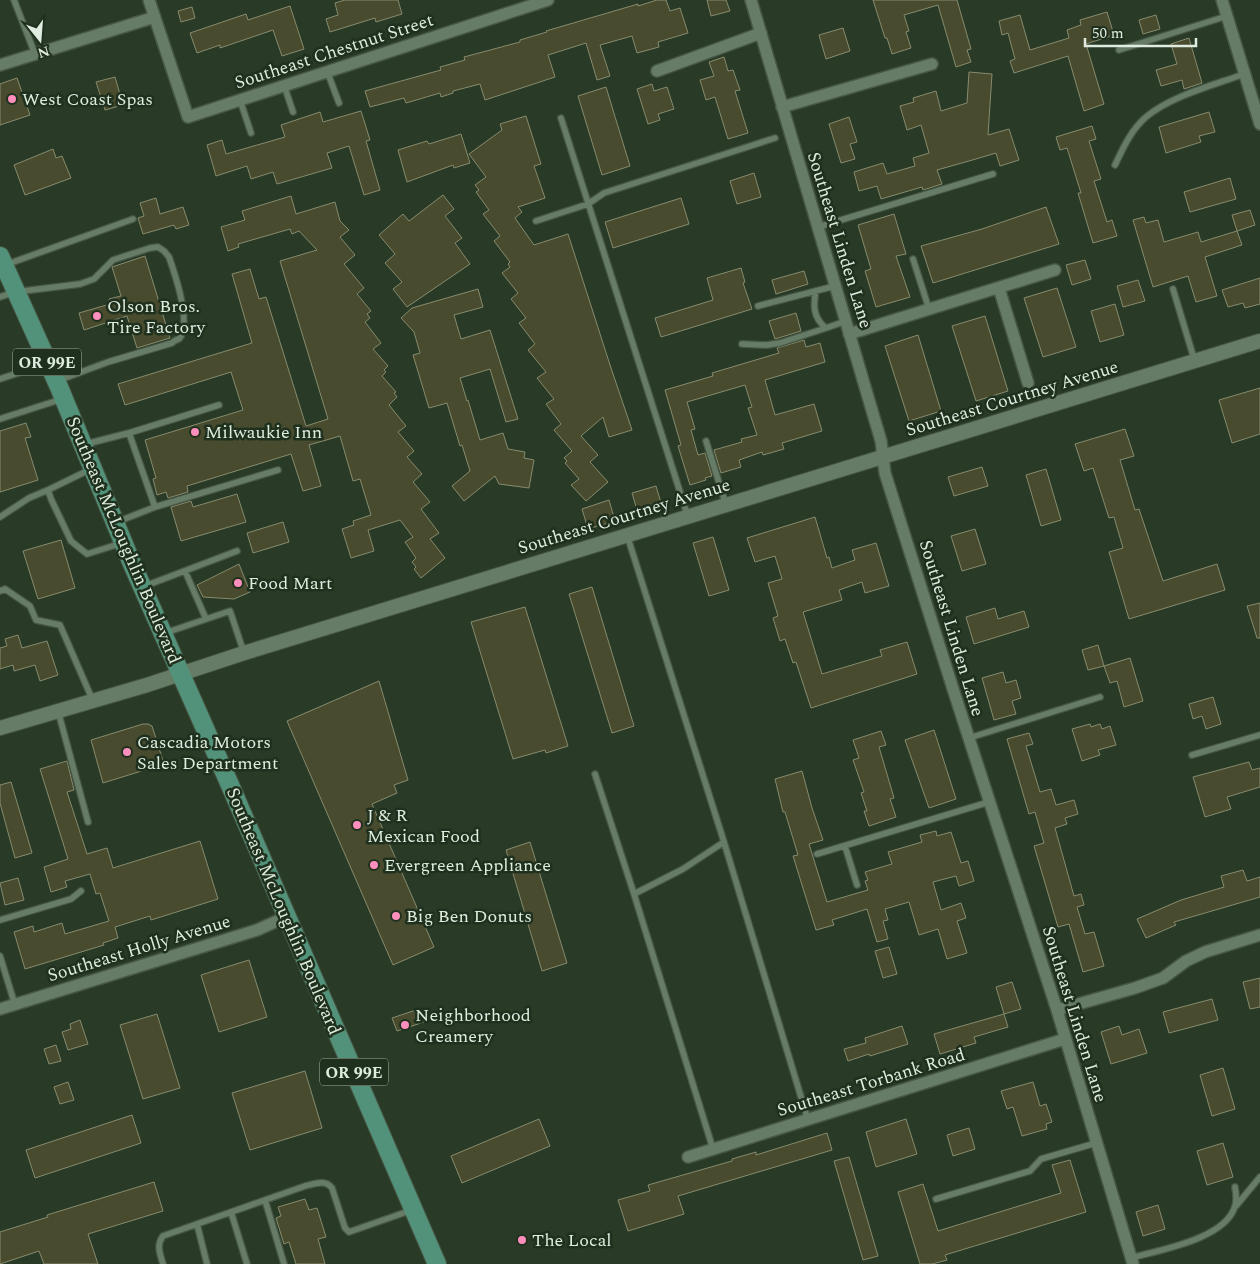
<svg xmlns="http://www.w3.org/2000/svg" width="1260" height="1264" font-family="Spectral,serif">
  <style>
    .building { fill: #484b2e; stroke: #878b6e }
    .lines { fill: none; stroke-linecap: round; stroke-linejoin: round }
    .service-casing { stroke: #475746; stroke-width: 8 }
    .minor-casing { stroke: #475746; stroke-width: 14 }
    .tertiary-casing { stroke: #475746; stroke-width: 16 }
    .primary-casing { stroke: #475746; stroke-width: 20 }
    .service { stroke: #677c66; stroke-width: 5.5 }
    .minor { stroke: #677c66; stroke-width: 11 }
    .tertiary { stroke: #677c66; stroke-width: 14 }
    .primary { stroke: #53927a; stroke-width: 18 }
    .poi-dot { fill: #fe8ebc; stroke: #1f311e; stroke-width: 2 }
    .labels { text-anchor: middle; stroke-width: 5; stroke-linejoin: round; paint-order: stroke }
    .shield { fill: #1f311e; stroke: #a6b4a5; stroke-width: 1 }
    .shield-label { font-size: 16px; font-weight: bold; fill: #e0ecdf }
    .street-label { font-size: 18px; fill: #e0ecdf; stroke: #1f311e }
    .poi-label { font-size: 18px; fill: #e0ecdf; stroke: #1f311e; text-anchor: start }
  </style>
  <rect width="100%" height="100%" fill="#293b27"/>
  <path class="building" d="M345,0H398L402,14L376,22L375,18L330,32L326,19L338,15L335,3Z
    M657,0H666L670,11L680,8L688,33L658,42L659,47L637,53L632,36L600,45L610,76L597,80L586,43L548,55L555,77L485,100L480,84L453,91V93L441,97L440,93L406,103L404,98L370,107L365,91L441,70L440,67L465,60L464,57L520,42V40L547,32L546,31L638,4V6Z
    M707,0H726L730,11L711,16Z
    M873,0H957L971,49L967,50L971,62L956,67L938,5L904,15L909,31L906,32L911,48L892,54L887,38H885Z
    M290,6L304,49L282,56L273,30L220,48V45L197,53L190,33L246,14L248,20Z
    M192,7L195,18L181,22L178,11Z
    M1107,12L1114,35L1086,44L1104,104L1084,111L1068,56L1014,73L1010,61L1015,59L1008,33L1002,35L999,21L1020,15L1030,50L1069,38L1067,30L1081,25L1080,20Z
    M1156,15L1160,29L1143,34L1139,20Z
    M843,28L850,51L826,59L819,35Z
    M1189,38L1202,83L1184,89L1182,80L1161,86L1156,70L1177,64L1171,44Z
    M724,57L728,71L733,70L740,90L735,91L748,133L728,139L715,97L706,100L700,80L714,76L709,62Z
    M969,72L992,74L988,135L1009,129L1019,160L1000,166L996,153L976,159L937,170L942,184L923,190L922,187L881,199L877,186L859,191L854,172L883,163L887,174L915,166L913,158L929,153L921,125L907,130L900,106L914,102L913,98L936,91L941,111L967,103Z
    M115,77L123,105L105,110L96,82Z
    M17,78L30,115L0,125V84Z
    M652,84L654,91L667,87L674,109L658,114L660,120L648,124L637,89Z
    M606,87L630,166L602,175L578,96Z
    M361,111L370,140L366,141L380,190L364,195L349,146L327,153L332,168L277,184L273,172L251,179L247,166L216,176L207,145L222,140L226,154L285,137L281,125L320,112L323,122Z
    M1209,112L1215,132L1199,136L1201,142L1166,153L1159,127Z
    M526,116L541,164L534,166L545,198L518,207L522,212L515,218L534,245L568,234L610,365L632,430L609,437L603,417L581,436L598,455L590,462L608,482L586,501L571,485L579,479L565,463L567,461L564,458L572,451L554,430L561,424L546,404L554,399L537,378L546,372L528,350L535,344L519,323L526,318L511,299L518,293L502,273L510,267L508,264L510,262L494,241L500,236L483,214L489,210L476,192L479,190L475,185L486,177L469,154L502,130L500,124Z
    M849,117L857,142L850,144L855,159L841,163L829,124Z
    M1092,126L1096,139L1089,141L1101,179L1094,181L1107,222L1112,220L1117,236L1093,243L1078,193H1081L1067,148L1060,150L1056,137Z
    M461,134L470,163L454,168L453,165L407,182L398,150L427,141L429,144Z
    M53,149L56,158L62,156L71,178L25,195L14,165Z
    M754,173L761,197L737,204L730,181Z
    M1230,178L1236,199L1190,212L1184,192Z
    M443,195L454,209L445,216L462,238L455,243L470,264L407,307L393,289L402,282L385,263L395,254L379,235L403,214L409,221Z
    M291,196L296,214L335,202L340,221L349,230L340,237L355,255L344,264L364,288L357,294L371,311L367,314L370,318L365,322L381,343L373,349L388,366L384,370L386,372L382,376L396,392L394,393L397,397L389,405L406,426L398,432L414,451L407,457L422,474L413,482L430,502L421,509L439,533L430,539L445,558L421,578L414,569L416,567L412,562L416,558L405,542L413,537L400,520L368,530L374,551L351,558L342,529L354,525L353,521L371,515L360,479L353,481L340,436L309,445L321,486L303,491L291,454L187,486L188,492L168,498L166,492L157,495L153,479L156,478L145,440L243,410L231,372L125,405L118,384L252,343L232,274L250,269L259,299L266,297L306,426L328,419L280,261L317,250L299,231L292,234L290,229L238,244L239,247L228,251L221,227L245,220L242,211Z
    M156,198L160,214L183,207L189,225L176,229L174,225L143,234L138,218L144,216L140,203Z
    M681,198L689,224L613,248L605,222Z
    M1046,207L1059,244L933,283L921,246L982,229Z
    M1250,210L1255,225L1237,231L1232,215Z
    M894,214L906,254L896,256L910,297L876,307L865,271L871,269L858,225Z
    M1144,217L1146,223L1158,220L1164,242L1198,232L1201,242L1237,231L1242,245L1205,257L1217,296L1196,302L1188,276L1153,287L1133,220Z
    M145,256L170,338L137,348L127,316L84,330L79,313L110,304L109,299L121,296L112,267Z
    M1085,260L1091,279L1072,285L1066,265Z
    M741,268L745,282L743,283L752,309L661,337L655,318L713,300L707,278Z
    M804,271L808,284L776,294L772,280Z
    M1260,278V304L1245,308L1243,303L1228,307L1222,290Z
    M1138,280L1145,301L1123,307L1117,286Z
    M1057,288L1076,347L1043,357L1024,298Z
    M478,289L483,307L454,315L461,339L490,330L518,419L506,422L490,369L460,378L467,401L468,400L480,440L503,433L508,449L525,452L524,458L534,460L529,488L499,484L495,476L464,501L452,486L470,471L462,445L460,446L447,403L429,408L413,355L420,353L414,332L401,318L412,308Z
    M1115,304L1124,335L1100,342L1091,311Z
    M796,313L801,331L775,339L769,321Z
    M985,316L1008,391L976,401L952,326Z
    M918,335L941,411L909,421L885,346Z
    M804,340L806,347L820,343L825,362L765,380L775,415L814,404L822,431L782,443L784,449L763,455L762,452L739,460L741,467L721,473L714,450L742,442L741,439L757,435L748,408L752,407L745,385L687,402L695,429L691,430L698,455L705,453L712,476L705,478L706,480L690,485L678,446L681,445L665,390L713,376L712,373L779,353L777,348Z
    M1260,388V434L1232,443L1219,400Z
    M26,423L31,437L25,438L38,480L0,492V431Z
    M1125,429L1134,456L1120,460L1135,510L1139,509L1163,581L1217,564L1225,590L1129,619L1109,552L1123,548L1114,517L1109,518L1093,468L1084,471L1075,444Z
    M982,467L988,486L954,496L948,477Z
    M1046,469L1061,520L1041,526L1026,475Z
    M656,486L661,503L637,510L632,493Z
    M237,494L246,522L181,541L171,507L191,501L193,507Z
    M609,500L615,521L588,529L582,509Z
    M815,517L827,558L829,557L832,568L855,560L852,550L876,543L889,586L865,593L862,582L839,590L842,600L803,612L822,674L882,656L880,650L907,642L917,674L811,708L796,662L793,663L785,639L780,641L773,618L778,616L768,583L782,579L775,556L755,562L747,538Z
    M283,522L289,542L253,553L247,533Z
    M975,529L986,564L962,571L951,536Z
    M713,537L729,590L709,596L693,543Z
    M61,540L75,588L38,599L23,551Z
    M239,564L250,592L234,599L203,597L197,585Z
    M592,587L634,726L612,733L569,594Z
    M1260,603V638H1257L1247,606Z
    M525,607L568,746L546,753L545,750L513,759L471,622Z
    M995,608L998,619L1024,611L1029,627L974,644L966,617Z
    M18,635L22,648L47,641L58,675L40,681L35,665L14,671L13,665L0,669V648L7,646L5,639Z
    M1098,645L1104,666L1088,670L1082,650Z
    M1130,658L1143,701L1124,707L1117,681L1110,683L1104,666Z
    M1003,672L1006,683L1016,680L1021,698L1012,701L1016,714L994,720L982,678Z
    M379,681L408,780L394,785L397,793L372,804L434,947L393,965L287,721Z
    M1213,697L1221,724L1206,729L1202,716L1193,719L1189,704Z
    M143,724H148L152,726L164,764L103,783L91,740Z
    M1090,724L1091,727L1100,724L1102,729L1110,726L1116,745L1098,750L1100,755L1082,761L1072,729Z
    M934,730L956,799L929,808L905,740Z
    M881,731L886,745L879,747L894,798L890,799L896,817L869,826L864,811H867L861,793L864,792L853,760L859,758L853,740Z
    M1029,733L1033,744L1026,746L1040,792L1051,789L1056,805L1074,800L1078,814L1065,818L1067,824L1055,828L1074,896L1081,894L1084,905L1077,907L1085,934L1094,932L1104,966L1083,972L1069,924L1058,927L1034,846L1044,843L1035,812L1029,814L1007,739Z
    M67,761L74,790L67,792L87,854L107,848L113,868L200,841L218,899L151,920L150,916L115,927L118,938L103,943L104,945L25,969L14,932L33,926L34,932L62,923L65,934L109,921L100,893L96,894L90,874L65,881L67,887L51,892L44,867L68,859L40,769Z
    M1249,762L1252,770L1260,768V787L1227,797L1231,809L1205,817L1193,777Z
    M802,771L812,808L823,840L809,844L827,902L868,890L865,881L868,880L865,872L892,864L888,852L922,842L920,835L936,831L937,836L951,832L961,863L968,861L974,881L959,886L956,876L933,882L941,910L961,903L966,918L957,921L967,953L947,959L938,929L919,935L909,902L885,909L888,920L883,921L888,939L877,942L867,909L832,920L834,925L816,930L793,856L798,855L785,812H783L775,779Z
    M11,782L32,853L15,858L0,803V785Z
    M530,842L567,963L542,971L506,850Z
    M1243,870L1247,881L1260,877V897L1174,922L1176,925L1146,938L1137,919L1181,900L1224,887L1221,876Z
    M18,878L24,900L5,905L0,883Z
    M889,947L897,974L883,978L875,951Z
    M249,960L267,1017L219,1032L201,975Z
    M1260,978V1007L1250,1009L1243,982Z
    M1012,982L1021,1009L1004,1014L996,987Z
    M1212,999L1218,1020L1169,1033L1163,1012Z
    M419,1009L424,1022L397,1031L392,1018Z
    M157,1014L180,1088L143,1099L120,1025Z
    M1004,1014L1008,1027L974,1037L976,1043L940,1054L934,1034Z
    M80,1020L88,1044L68,1050L62,1032L71,1029L70,1024Z
    M902,1026L908,1044L870,1056L869,1054L848,1061L844,1049L866,1043L865,1038Z
    M1119,1026L1122,1035L1139,1029L1147,1053L1111,1064L1101,1032Z
    M56,1045L61,1061L49,1064L44,1049Z
    M1223,1068L1235,1109L1212,1116L1200,1075Z
    M305,1071L322,1128L250,1150L232,1093Z
    M68,1082L74,1100L60,1104L54,1087Z
    M1033,1082L1040,1106L1046,1104L1052,1122L1046,1124L1047,1129L1022,1136L1013,1107L1007,1109L1001,1091Z
    M132,1115L141,1143L35,1178L26,1150Z
    M539,1119L550,1146L462,1183L451,1156Z
    M906,1119L917,1154L876,1167L866,1132Z
    M969,1128L975,1149L953,1156L947,1135Z
    M827,1133L832,1150L678,1196L684,1214L628,1231L618,1200L650,1191L648,1185L732,1161V1159L756,1152V1155Z
    M1223,1143L1233,1177L1207,1185L1197,1151Z
    M849,1157L878,1256L863,1260L834,1161Z
    M1070,1160L1086,1212L945,1255L947,1260L932,1264H920L898,1192L923,1184L938,1231L1061,1193L1052,1165Z
    M154,1182L163,1211L88,1234L98,1264H44L39,1251L0,1264V1232L48,1217L47,1215Z
    M305,1199L309,1210L317,1208L326,1237L318,1239L325,1264H296L289,1242L284,1244L276,1218L281,1216L278,1207Z
    M1158,1205L1165,1229L1143,1236L1136,1212Z"/>
  <g class="lines">
    <defs>
      <path id="service" d="M14,0L35,54
        M1119,50L1227,16
        M327,71L339,103
        M284,85L293,112
        M240,100L251,133
        M561,118L688,517
        M1115,165C1123,148 1131,130 1146,117C1171,96 1214,85 1244,74
        M536,221L588,204L604,193L775,138
        M818,227L993,174
        M913,259L929,309
        M5,265L133,219
        M1173,289L1195,362
        M816,291C813,305 813,318 826,328L846,321
        M0,297L15,292L80,284L94,279L113,260L150,248L158,247L164,251L169,257C175,274 192,324 179,339C178,339 172,342 172,343L108,362L57,381
        M758,306L835,286
        M742,344L767,345L780,343L826,328
        M0,379L46,364
        M0,419L62,399
        M129,433L219,405
        M706,441L726,505
        M86,444L129,433L155,507L117,522
        M91,469L48,490L51,499L71,541L87,554L122,543
        M155,507L278,470
        M0,517L29,498L48,490
        M627,535L724,842L808,1120
        M185,571L206,619
        M145,586L237,551
        M0,591L5,589L30,606L36,620L60,625L93,701
        M165,633L230,611L244,653
        M58,711L88,822
        M969,738L1100,697
        M1192,755L1260,735
        M595,774L634,894L713,1149
        M845,846L857,885
        M817,854L989,802
        M634,894L683,869L724,842
        M0,920L71,899L81,891
        M0,956L15,1005
        M936,1199L1030,1171L1041,1159L1096,1143
        M265,1200L284,1264
        M1236,1206L1260,1177
        M231,1212L247,1264
        M197,1224L207,1264
        M1131,1258C1159,1250 1226,1239 1235,1206C1237,1201 1236,1193 1235,1187
        M163,1264C160,1254 156,1245 163,1236L305,1186C315,1184 325,1179 332,1188L345,1228L349,1232L412,1210"/>
      <path id="minor" d="M149,0L188,117L548,0
        M751,0L881,441L885,473L953,689L1057,1010L1133,1264
        M1222,0L1260,124
        M0,65L155,17
        M657,71L761,33
        M782,107L932,64
        M999,288L1028,383
        M849,334L1055,270
        M0,1009L257,930L286,917
        M1057,1010L1135,988L1163,978L1186,961L1205,952L1260,935
        M688,1157L1065,1039"/>
      <path id="tertiary" d="M0,728L147,685L244,653L1260,341"/>
      <path id="primary" d="M0,256L59,387L133,566L230,785L437,1264"/>
    </defs>
    <use href="#service" class="service-casing"/>
    <use href="#minor" class="minor-casing"/>
    <use href="#tertiary" class="tertiary-casing"/>
    <use href="#primary" class="primary-casing"/>
    <use href="#service" class="service"/>
    <use href="#minor" class="minor"/>
    <use href="#tertiary" class="tertiary"/>
    <use href="#primary" class="primary"/>
  </g>
  <g class="poi-dot">
    <circle cx="12" cy="99" r="5"/>
    <circle cx="97" cy="316" r="5"/>
    <circle cx="195" cy="432" r="5"/>
    <circle cx="238" cy="583" r="5"/>
    <circle cx="127" cy="752" r="5"/>
    <circle cx="357" cy="825" r="5"/>
    <circle cx="374" cy="865" r="5"/>
    <circle cx="396" cy="916" r="5"/>
    <circle cx="405" cy="1025" r="5"/>
    <circle cx="522" cy="1240" r="5"/>
  </g>
  <g class="labels">
    <g class="shield">
      <rect x="13" y="348.5" width="68" height="27" rx="4"/>
      <rect x="320" y="1058.5" width="68" height="27" rx="4"/>
    </g>
    <g class="shield-label">
      <text x="47" y="368">OR 99E</text>
      <text x="354" y="1078">OR 99E</text>
    </g>
    <g class="street-label">
      <text transform="translate(334 51) rotate(-18)" y="6">Southeast Chestnut Street</text>
      <text transform="translate(840 240) rotate(73)" y="6">Southeast Linden Lane</text>
      <text transform="translate(1012 398) rotate(-17)" y="6">Southeast Courtney Avenue</text>
      <text transform="translate(624 516) rotate(-17)" y="6">Southeast Courtney Avenue</text>
      <text transform="translate(124 540) rotate(67)" y="6">Southeast McLoughlin Boulevard</text>
      <text transform="translate(952 628) rotate(73)" y="6">Southeast Linden Lane</text>
      <text transform="translate(284 911) rotate(67)" y="6">Southeast McLoughlin Boulevard</text>
      <text transform="translate(139 948) rotate(-17)" y="6">Southeast Holly Avenue</text>
      <text transform="translate(1075 1014) rotate(73)" y="6">Southeast Linden Lane</text>
      <text transform="translate(871 1082) rotate(-17)" y="6">Southeast Torbank Road</text>
    </g>
    <g class="poi-label">
      <text x="22" y="105">West Coast Spas</text>
      <text x="107" y="312">Olson Bros.<tspan x="107" dy="21">Tire Factory</tspan></text>
      <text x="205" y="438">Milwaukie Inn</text>
      <text x="248" y="589">Food Mart</text>
      <text x="137" y="748">Cascadia Motors<tspan x="137" dy="21">Sales Department</tspan></text>
      <text x="367" y="821">J &amp; R<tspan x="367" dy="21">Mexican Food</tspan></text>
      <text x="384" y="871">Evergreen Appliance</text>
      <text x="406" y="922">Big Ben Donuts</text>
      <text x="415" y="1021">Neighborhood<tspan x="415" dy="21">Creamery</tspan></text>
      <text x="532" y="1246">The Local</text>
    </g>
  </g>
  <g transform="translate(40 40) rotate(163)" stroke="#1f311e" stroke-width="4" paint-order="stroke">
  <path d="M0-4L9 19L0 12L-9 19Z" fill="#e0ecdf"/>
  <text y="-8" font-size="14" font-weight="bold" text-anchor="middle" fill="#e0ecdf">N</text>
  </g>
  <path d="M1085 38v8h111v-8" fill="none" stroke="#e0ecdf" stroke-width="2.5"/>
  <text x="1092" y="38" font-size="15" fill="#e0ecdf" stroke="#1f311e" stroke-width="4" paint-order="stroke">50 m</text>
</svg>
